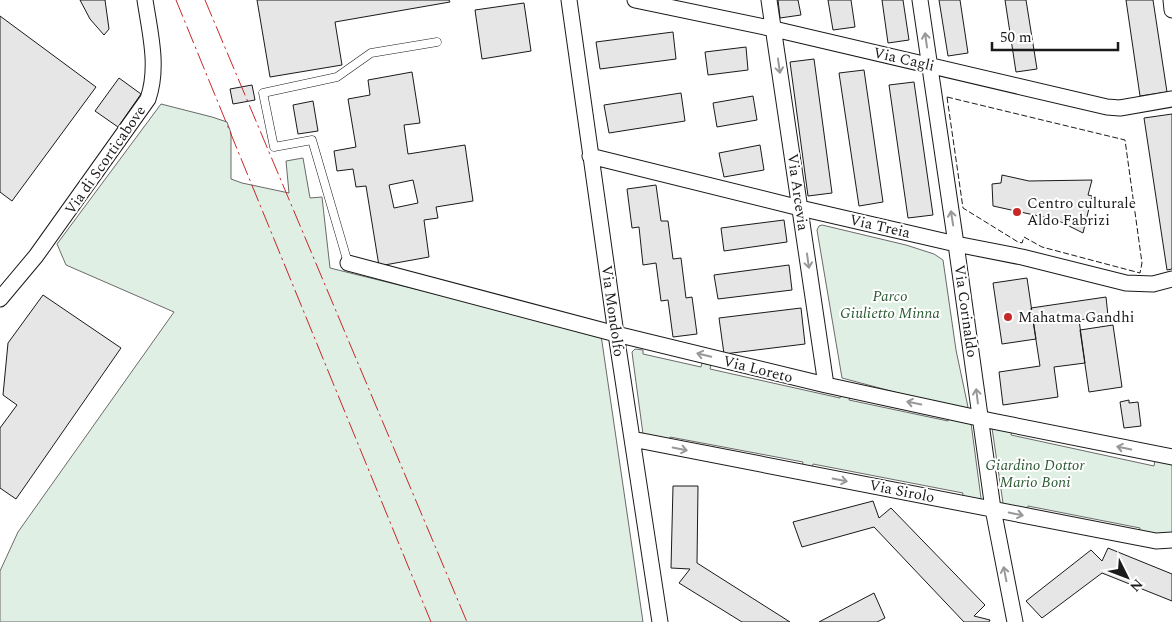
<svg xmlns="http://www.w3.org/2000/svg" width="1172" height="622" font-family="Spectral,serif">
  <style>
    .green { fill: #e0efe3; stroke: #6a6a6a }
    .building { fill: #e6e6e6; stroke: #1a1a1a; fill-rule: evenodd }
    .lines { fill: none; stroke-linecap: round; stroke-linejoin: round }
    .service-casing { stroke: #1a1a1a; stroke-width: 9 }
    .minor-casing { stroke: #1a1a1a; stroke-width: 17 }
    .service { stroke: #fff; stroke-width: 8 }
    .minor { stroke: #fff; stroke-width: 15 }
    .fence { stroke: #1a1a1a; stroke-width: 1; stroke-dasharray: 6 2.5; stroke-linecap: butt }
    .power { stroke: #c62828; stroke-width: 1; stroke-dasharray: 18 4 2.5 4; stroke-linecap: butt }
    .oneway { stroke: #989898 }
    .poi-dot { fill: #c62828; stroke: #fff; stroke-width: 2 }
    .labels { text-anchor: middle; stroke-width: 4; stroke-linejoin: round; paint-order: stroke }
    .street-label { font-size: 15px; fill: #1a1a1a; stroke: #fff }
    .poi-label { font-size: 15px; fill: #1a1a1a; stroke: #fff; text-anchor: start }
    .park-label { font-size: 15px; font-style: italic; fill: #2b5a34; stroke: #fff }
  </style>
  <rect width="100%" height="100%" fill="#fff"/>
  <path class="green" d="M161,104L212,117L227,122L231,133V179L242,183L289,193L286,161L303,158L310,198L322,197L330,268L601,335L643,622H0V571L18,532L174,312L66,265L57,244Z
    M822,225L906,245L934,254L943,260L956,350L968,407L967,409L962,410L842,378L817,230L819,226Z
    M635,349L643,350V354L701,367L702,363L711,365L710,369L840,398L841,394L850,396L849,400L948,421L950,416L971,423L981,498L980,500L962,498L963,493L813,464L812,469L802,467L803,462L670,437L669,442L643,434L633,360L632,352Z
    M992,428L1012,430L1011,435L1154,466L1155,460L1172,463V535L1139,533L1140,528L1028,506L1027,511L1005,506L1003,503Z"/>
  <path class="building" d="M80,0H105L109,29L104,35L90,19Z
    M257,0H449L450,2L335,22L342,65L270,77Z
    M778,0H798L801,15L780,18Z
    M828,0H851L855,27L833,30Z
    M882,0H903L909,40L888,43Z
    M939,0H960L968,53L948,56Z
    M1005,0H1026L1037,69L1016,72Z
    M1126,0H1153L1167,92L1140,96Z
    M524,3L531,51L482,59L475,10Z
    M0,16L96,87L12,201L0,192Z
    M673,32L676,59L600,69L596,42Z
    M746,47L748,70L708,75L705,52Z
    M814,59L832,193L808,196L790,62Z
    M864,70L883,202L859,206L839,73Z
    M412,72L420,123L404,125L408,154L465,145L473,201L436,207L438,218L424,220L429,257L379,266L366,186L356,187L353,169L337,171L334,151L356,147L348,99L370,95L368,80ZM413,180L418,203L394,208L389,185Z
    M119,78L141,94L118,127L95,111Z
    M914,82L933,215L908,218L889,85Z
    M252,85L255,100L233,104L230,89Z
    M681,93L685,121L609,133L604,105Z
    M753,96L757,120L717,127L713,103Z
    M313,101L318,131L298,134L293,105Z
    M1172,114V269L1167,270L1144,118Z
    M760,145L764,170L724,177L719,153Z
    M1002,175L1029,181L1092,180L1088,195L1092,196L1083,233L1057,220L993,206L992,184L1001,183Z
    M656,185L661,221H668L673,259L681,258L686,298L692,297L697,334L673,337L668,300L661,301L656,263L643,265L639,227L632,228L627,189Z
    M784,220L787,242L724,251L721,228Z
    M789,265L792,290L718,299L714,275Z
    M1027,278L1036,339L1002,344L993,283Z
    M43,295L121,348L16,499L0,488V428L17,405L3,395L8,343Z
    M1106,297L1108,316L1079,320L1085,363L1054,367L1058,397L1003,405L999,372L1040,366L1031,308Z
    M801,308L805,344L724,354L719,318Z
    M1113,325L1122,387L1089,392L1080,330Z
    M1129,400V403L1138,402L1141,426L1124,428L1120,402Z
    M673,486H698L697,563L790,622H742L679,583L690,569L671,568Z
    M873,501L879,518L891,508L985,605L974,616L990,620L989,622H964L874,527L802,547L793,522Z
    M1108,548L1172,574V601L1102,573L1042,618L1026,601L1091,550L1102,561Z
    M874,593L885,618L877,622H819Z"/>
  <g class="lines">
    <defs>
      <path id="service" d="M348,263L312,140L274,147L263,93L337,77L371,53L437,42"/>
      <path id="minor" d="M569,0L616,334L660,622
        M635,0L774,29L1107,107L1120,108L1172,99
        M769,0L826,385
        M920,0L956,244L993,509L1015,622
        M1171,0L1172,10
        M590,156L800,208L956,244L1022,257L1126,283L1153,284L1172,279
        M348,263L616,334L826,385L992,421L1172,457
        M0,299L36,256L148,99C159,67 150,33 145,0
        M632,439L1156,541L1172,540"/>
    </defs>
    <use href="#service" class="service-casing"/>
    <use href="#minor" class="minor-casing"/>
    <use href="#service" class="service"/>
    <use href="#minor" class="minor"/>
    <path class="fence" d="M947,97L1125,140L1142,263L1140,273L1042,247L1024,237L1022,243L1018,242L963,208Z"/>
    <path class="power" d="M176,0L431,622
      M205,0L467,622"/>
  </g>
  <defs><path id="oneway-shaft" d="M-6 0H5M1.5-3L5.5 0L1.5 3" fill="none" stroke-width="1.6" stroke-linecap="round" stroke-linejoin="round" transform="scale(1.25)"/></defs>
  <g class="oneway">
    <use href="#oneway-shaft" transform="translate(926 40) rotate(-98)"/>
    <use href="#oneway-shaft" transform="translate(779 66) rotate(82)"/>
    <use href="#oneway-shaft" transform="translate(952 218) rotate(-99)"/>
    <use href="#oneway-shaft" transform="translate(808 261) rotate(82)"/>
    <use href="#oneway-shaft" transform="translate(704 355) rotate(-166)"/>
    <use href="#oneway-shaft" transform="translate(977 396) rotate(-97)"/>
    <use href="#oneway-shaft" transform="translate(914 403) rotate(-168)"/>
    <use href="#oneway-shaft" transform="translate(1124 448) rotate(-168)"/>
    <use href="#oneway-shaft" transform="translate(680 449) rotate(11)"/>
    <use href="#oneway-shaft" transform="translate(840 480) rotate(11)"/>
    <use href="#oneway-shaft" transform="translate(1016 514) rotate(12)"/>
    <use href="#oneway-shaft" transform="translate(1005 574) rotate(-101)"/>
  </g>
  <g class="poi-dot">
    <circle cx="1017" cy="212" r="5"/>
    <circle cx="1008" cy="317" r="5"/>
  </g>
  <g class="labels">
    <g class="street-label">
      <text transform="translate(904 59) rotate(13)" y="5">Via Cagli</text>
      <text transform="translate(105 160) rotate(-55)" y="5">Via di Scorticabove</text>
      <text transform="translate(798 192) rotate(82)" y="5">Via Arcevia</text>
      <text transform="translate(880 226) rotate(13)" y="5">Via Treia</text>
      <text transform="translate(613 311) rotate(82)" y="5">Via Mondolfo</text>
      <text transform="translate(966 311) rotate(82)" y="5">Via Corinaldo</text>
      <text transform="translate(758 369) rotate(14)" y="5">Via Loreto</text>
      <text transform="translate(902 491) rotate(11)" y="5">Via Sirolo</text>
    </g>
    <g class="poi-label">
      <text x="1027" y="208">Centro culturale<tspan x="1027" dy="17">Aldo Fabrizi</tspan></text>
      <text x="1018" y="322">Mahatma Gandhi</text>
    </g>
    <g class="park-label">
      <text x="890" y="301">Parco<tspan x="890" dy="17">Giulietto Minna</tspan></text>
      <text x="1035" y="470">Giardino Dottor<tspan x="1035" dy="17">Mario Boni</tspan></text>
    </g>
  </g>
  <g transform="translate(1127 577) rotate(132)" stroke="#ffffff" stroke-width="4" paint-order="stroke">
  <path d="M0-4L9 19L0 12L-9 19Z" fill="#1a1a1a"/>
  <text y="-8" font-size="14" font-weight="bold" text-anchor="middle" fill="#1a1a1a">N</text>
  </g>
  <path d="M992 42v8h126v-8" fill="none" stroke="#1a1a1a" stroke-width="2.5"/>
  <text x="1000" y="42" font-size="15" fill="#1a1a1a" stroke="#ffffff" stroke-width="4" paint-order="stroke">50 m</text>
</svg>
